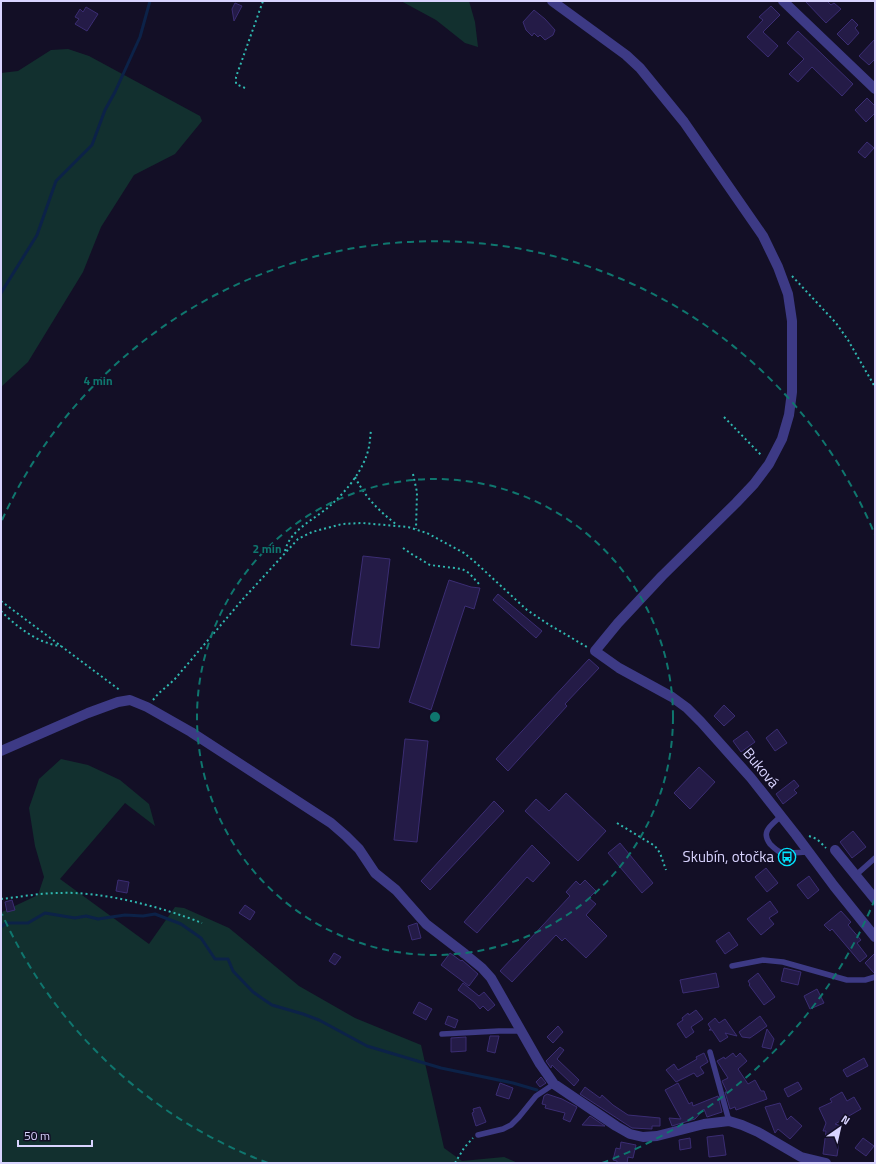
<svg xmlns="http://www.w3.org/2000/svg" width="876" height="1164" font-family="'Titillium Web',sans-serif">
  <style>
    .green { fill: #12302f }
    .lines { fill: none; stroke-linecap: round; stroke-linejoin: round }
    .stream { stroke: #0c2248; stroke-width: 3 }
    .building { fill: #241b47; stroke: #3b2d73 }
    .path { stroke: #2fb8b0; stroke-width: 2; stroke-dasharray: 2 3; stroke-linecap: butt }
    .service { stroke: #3d3a85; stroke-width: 5.5 }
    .minor { stroke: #3d3a85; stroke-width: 10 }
    .ring { fill: none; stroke: #0f766e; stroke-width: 2; stroke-dasharray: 7 5 }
    .labels { text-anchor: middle; stroke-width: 3; stroke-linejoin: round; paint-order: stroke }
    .street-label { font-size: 15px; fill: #d9d4ff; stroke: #130f26 }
    .poi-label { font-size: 15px; fill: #d9d4ff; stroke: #130f26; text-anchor: end }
    .centre { fill: #0f766e; stroke: #130f26; stroke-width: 2 }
    .ring-label { font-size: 12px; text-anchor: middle; font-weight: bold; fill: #0f766e; stroke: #130f26; stroke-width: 3; stroke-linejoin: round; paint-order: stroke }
  </style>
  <rect width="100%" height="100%" fill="#130f26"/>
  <path class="green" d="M401,1H469L475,22L478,47L465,43L436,20Z
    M68,49L89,56L200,116L202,121L175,154L134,175L101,227L83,272L28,362L1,387V73L18,71L51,50Z
    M61,759L88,765L120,780L149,804L155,826L125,803L60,879L149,944L175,907L184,908L229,928L299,986L355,1018L421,1045L444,1148L462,1161L504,1157L518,1163H1V910L2,912L38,895L44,877L35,846L29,808L39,779Z"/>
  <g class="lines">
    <path class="stream" d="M1,293L37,235L56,181L92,145L105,110L115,92L140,37L150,1
      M1,927L6,923H28L45,913L75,918L86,916L98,919L125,915L143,916L155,914L181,924L201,938L215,959H228L233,971L253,992L263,999L272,1005L303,1014L319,1020L367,1046L441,1068L513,1083L537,1090"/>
  </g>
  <path class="building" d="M805,1H827L831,5L834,3L841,9L826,23Z
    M235,3L242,6L234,21L232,9Z
    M771,6L780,15L763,32L778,46L768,57L747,37L763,20L759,17Z
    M86,7L98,14L87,31L75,24L79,19L75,17L80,9L83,12Z
    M534,10L545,19L555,30L553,35L545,40L540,35L538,37L534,33L532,36L526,30L523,22Z
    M852,19L858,25L855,28L859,33L848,45L837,34Z
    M798,31L853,84L842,96L812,67L798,82L789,74L804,59L787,43Z
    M875,39V59L869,65L859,56Z
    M867,98L875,106V113L866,122L855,110Z
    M867,142L874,148L865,158L858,152Z
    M363,556L390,559L379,648L351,645Z
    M449,580L471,587L480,588L474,609L465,606L431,710L409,702Z
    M498,594L542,631L536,638L493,600Z
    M589,659L599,668L565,704L567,706L508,771L496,759Z
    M724,705L735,716L724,726L714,716Z
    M777,729L787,743L775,751L766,738Z
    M747,731L755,742L741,752L733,741Z
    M405,739L428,741L417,842L394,840Z
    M699,767L715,782L690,809L674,793Z
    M794,780L799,786L794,790L797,793L783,804L776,794Z
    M566,793L606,831L578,861L525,811L536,799L549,811Z
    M494,801L504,811L430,890L421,881Z
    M853,831L866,847L852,858L840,842Z
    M620,843L653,883L642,893L608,853Z
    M532,845L550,863L533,882L527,877L477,933L464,922Z
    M766,868L778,883L767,892L755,877Z
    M809,876L819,890L808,899L797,885Z
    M118,880L129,882L127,893L116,891Z
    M585,880L596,891L589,898L596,904L586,915L607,936L586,958L565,938L562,941L556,935L512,982L500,971L570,896L566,892L576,881L580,885Z
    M12,900L15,910L7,912L5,902Z
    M770,901L778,912L769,918L774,924L761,935L747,919Z
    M245,905L255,912L250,920L239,913Z
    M841,911L851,922L848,925L861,940L857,943L867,956L860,962L832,929L830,931L824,925Z
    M417,923L421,938L412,940L408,926Z
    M729,932L738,945L725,954L716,941Z
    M334,953L341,957L335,965L329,961Z
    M450,953L461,961L462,960L478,974L469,986L441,965Z
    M875,953V973H874L865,963Z
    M784,968L801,972L798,985L781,981Z
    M716,973L719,987L683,993L680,980Z
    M758,973L775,997L764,1005L749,985L750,984L748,981Z
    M463,983L479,996L484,992L495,1005L488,1011L483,1006L480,1009L474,1002L458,990Z
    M817,989L824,1003L810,1009L804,996Z
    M419,1002L432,1009L426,1020L413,1013Z
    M696,1010L703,1019L691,1027L694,1032L686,1038L677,1024L683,1020L682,1018L688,1013L689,1015Z
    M448,1016L458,1020L455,1028L445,1024Z
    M760,1016L767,1026L750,1038L742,1037L739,1032Z
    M715,1018L719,1023L725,1019L737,1036L725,1033L728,1037L720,1042L712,1030H709L711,1029L708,1024Z
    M558,1026L563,1032L553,1043L547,1037Z
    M767,1029L774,1039L771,1049L762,1047Z
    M490,1036H499L495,1053L487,1051Z
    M466,1037V1051L451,1052V1038Z
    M560,1047L564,1050L557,1059L579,1080L574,1086L552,1065L551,1068L546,1061Z
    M704,1053L708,1062L700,1067L704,1073L697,1077L694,1073L676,1082L666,1070L674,1064L678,1070L697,1059L696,1057Z
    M733,1053L736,1057L740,1053L747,1061L738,1069L748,1084L755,1080L761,1091H764L767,1099L736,1110L735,1107L730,1109L725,1092H727L722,1081L728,1078L717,1061L724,1057L725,1059Z
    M864,1058L868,1066L847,1077L843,1070Z
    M541,1077L546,1083L540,1087L536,1082Z
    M798,1082L802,1089L788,1097L784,1089Z
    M500,1083L513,1088L509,1099L496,1095Z
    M678,1083L689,1104L692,1102L693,1106L718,1096L722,1112L707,1117L704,1109L695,1119L672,1126L669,1118L681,1119L665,1090Z
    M585,1087L600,1098L602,1095L613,1105L628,1115L660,1118V1126H652V1129L632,1128L580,1094Z
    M842,1092L847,1101L854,1097L861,1109L835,1124L841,1126L837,1156L823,1154L826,1131H823L826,1123L819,1108L832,1102L830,1099Z
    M547,1094L562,1099L577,1107L570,1122L563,1119L565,1113L545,1108L546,1105L542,1104L544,1096Z
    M780,1103L787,1120L791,1116L802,1126L790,1139L778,1129L775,1133L765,1107Z
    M480,1107L486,1122L476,1126L472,1113L474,1112L473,1109Z
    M590,1116L605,1126L582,1125Z
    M723,1135L726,1155L709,1157L707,1137Z
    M690,1138L691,1148L680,1150L679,1140Z
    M863,1138L874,1146L866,1156L855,1148Z
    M621,1142L636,1145L633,1158L628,1157L627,1163H617V1161L613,1160L616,1148L620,1149Z"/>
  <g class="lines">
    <path class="path" d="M245,88L236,84V77L263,1
      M792,276L836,323L848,340L875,387
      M724,417L762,456
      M413,474L417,492L416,529
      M355,477C365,497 379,511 397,525
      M403,548L413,555L430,565L462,569L469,573L479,584
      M285,551C290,529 316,519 332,504C347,490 362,472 368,451C370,444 370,437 371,430
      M1,601L121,691
      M1,611C17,627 39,644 61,646
      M153,700L159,693L174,680L243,599L298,539L312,532L342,524L362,523L408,527L427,533L464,553L475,562L527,610L548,624L587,647
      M617,823L655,846L660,853L666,870
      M809,836L817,839L826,848
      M1,899C20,897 40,893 59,893C102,891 162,907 202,923
      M455,1163L464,1148L473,1138"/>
    <path class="service" d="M781,816C772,825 760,831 770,844C773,847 776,850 780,852C788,854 800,852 809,852
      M856,875L875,858
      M732,966L763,960L783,962L847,980H865L875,977
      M442,1034L499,1031H521
      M710,1052L729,1121
      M478,1135L503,1129L511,1125L519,1117L536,1096L554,1084"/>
    <path class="minor" d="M552,1L626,55L640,68L684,122L763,236L778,267L788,294L792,321V392L789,415L782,439L769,464L754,484L736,503L662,576L618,623L595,651L619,668L672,697L687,708L701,722L751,778L796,835L834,886L875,937
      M783,1L875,89
      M1,751L88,713L118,702L130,700L147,707L191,732L331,823L346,836L359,849L375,873L396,890L426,924L465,954L482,968L491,978L540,1064L554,1084L616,1126L630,1134L643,1137L657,1136L704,1124L729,1121L742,1125L758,1132L801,1157L826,1163
      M835,850L875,899"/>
  </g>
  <g class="ring">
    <circle cx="435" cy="717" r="238"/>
    <path d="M875 899A476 476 0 0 1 602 1163M268 1163A476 476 0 0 1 2 914M2 520A476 476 0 0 1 875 535"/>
  </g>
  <defs>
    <symbol id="bus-ring" viewBox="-11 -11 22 22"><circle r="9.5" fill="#130f26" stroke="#00e5ff" stroke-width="1.5"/><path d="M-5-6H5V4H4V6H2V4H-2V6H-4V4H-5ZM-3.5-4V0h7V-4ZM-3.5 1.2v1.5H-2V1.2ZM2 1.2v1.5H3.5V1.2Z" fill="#00e5ff"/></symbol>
  </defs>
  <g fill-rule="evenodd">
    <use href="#bus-ring" x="777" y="847" width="20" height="20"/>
  </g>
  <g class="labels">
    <g class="street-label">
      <text transform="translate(761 768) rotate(50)" y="5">Buková</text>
    </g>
    <g class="poi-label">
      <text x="774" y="862">Skubín, otočka</text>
    </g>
  </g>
  <circle cx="435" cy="717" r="6" class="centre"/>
  <g class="ring-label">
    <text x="98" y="385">4 min</text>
    <text x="267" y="553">2 min</text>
  </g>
  <rect width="876" height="1164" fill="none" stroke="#d9d4ff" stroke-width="4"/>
  <g transform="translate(840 1128) rotate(34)" stroke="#130f26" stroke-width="3" paint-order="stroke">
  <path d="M0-3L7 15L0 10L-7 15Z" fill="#d9d4ff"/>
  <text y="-6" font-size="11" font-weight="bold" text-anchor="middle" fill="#d9d4ff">N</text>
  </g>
  <path d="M18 1140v6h74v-6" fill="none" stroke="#d9d4ff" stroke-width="2"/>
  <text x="24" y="1140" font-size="12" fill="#d9d4ff" stroke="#130f26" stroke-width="3" paint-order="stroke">50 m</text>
</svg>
